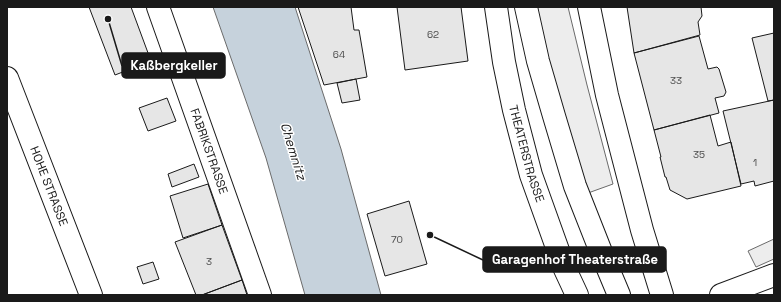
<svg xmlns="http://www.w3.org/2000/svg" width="781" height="302" font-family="'Space Grotesk',sans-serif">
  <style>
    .parking { fill: #ededed; stroke: #6a6a6a }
    .water { fill: #c6d2dc; stroke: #6a6a6a }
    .building { fill: #e6e6e6; stroke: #1a1a1a }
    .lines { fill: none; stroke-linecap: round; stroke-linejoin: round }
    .minor-casing { stroke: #1a1a1a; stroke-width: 24 }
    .major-casing { stroke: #1a1a1a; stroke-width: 24 }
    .minor { stroke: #fff; stroke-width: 22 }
    .major { stroke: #fff; stroke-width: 22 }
    .labels { text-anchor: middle; stroke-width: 3; stroke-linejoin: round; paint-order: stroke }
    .number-label { font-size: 10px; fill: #4d4d4d }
    .street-label { font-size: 12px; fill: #1a1a1a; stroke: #fff }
    .water-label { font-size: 13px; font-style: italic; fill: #1a1a1a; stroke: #fff }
    .leader { fill: none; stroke: #1a1a1a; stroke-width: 1.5 }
    .callout-dot { fill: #1a1a1a; stroke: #fff; stroke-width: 1.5 }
    .callout { fill: #1a1a1a; stroke: #1a1a1a; stroke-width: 1.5 }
    .callout-label { font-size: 13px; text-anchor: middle; font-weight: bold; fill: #fff }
  </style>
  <rect width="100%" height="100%" fill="#fff"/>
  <path class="parking" d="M533,7H568L587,85L613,184L588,193Z
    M774,239V259L756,267L748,251Z"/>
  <path class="water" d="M213,7H295L341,149L381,295H305L266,158Z"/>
  <path class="building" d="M89,7H131L151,61L115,75Z
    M298,7H351L354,30H359L367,77L324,85Z
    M397,7H461L468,61L405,70Z
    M627,7H701L702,16L698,22L700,35L634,53Z
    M774,33V100L768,101L752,38Z
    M699,36L708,69L717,67L719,69L726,92L724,96L715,98L719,113L654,130L634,53Z
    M356,79L360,100L342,103L337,83Z
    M167,98L176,121L148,131L139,108Z
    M774,100V181L755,186L754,181L741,184L723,111Z
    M710,115L718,146L731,142L741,186L687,199L670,190L666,177H665L660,157H661L654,130Z
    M194,164L199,177L172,187L168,174Z
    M208,184L222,225L183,238L170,196Z
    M409,201L427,264L385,276L367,214Z
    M222,225L242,280L202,295H196L175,242Z
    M153,262L159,279L143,284L137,267Z
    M242,280L247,295H202Z"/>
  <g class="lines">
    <defs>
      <g id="minor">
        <path id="s1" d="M158,7L260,295"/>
        <path d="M526,7L538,61L554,116L575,186L601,252L619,295"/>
        <path id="s2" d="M7,78L91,295"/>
        <path d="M721,295L774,275"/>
      </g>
      <g id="major">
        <path id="s3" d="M496,7L504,62L514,110L531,175L564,267L577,295"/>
        <path d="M589,7L607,95L642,230L662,295"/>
      </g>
    </defs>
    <use href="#minor" class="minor-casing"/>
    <use href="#major" class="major-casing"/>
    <use href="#minor" class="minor"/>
    <use href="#major" class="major"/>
  </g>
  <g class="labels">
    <g class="number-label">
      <text x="433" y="38">62</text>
      <text x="339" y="58">64</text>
      <text x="676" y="84">33</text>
      <text x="699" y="158">35</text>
      <text x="755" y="166">1</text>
      <text x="397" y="243">70</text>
      <text x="209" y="265">3</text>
    </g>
    <g class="street-label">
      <text dy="4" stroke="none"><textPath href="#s1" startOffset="153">FABRIKSTRASSE</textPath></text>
      <text dy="4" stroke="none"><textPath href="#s3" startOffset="150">THEATERSTRASSE</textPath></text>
      <text dy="4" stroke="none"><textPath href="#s2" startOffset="116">HOHE STRASSE</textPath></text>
    </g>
    <g class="water-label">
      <text transform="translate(294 151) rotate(73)" y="5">Chemnitz</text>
    </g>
  </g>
  <path class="leader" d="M108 19L122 66M430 235L483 260"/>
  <g class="callout-dot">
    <circle cx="108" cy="19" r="4"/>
    <circle cx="430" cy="235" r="4"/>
  </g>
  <g class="callout">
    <rect x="122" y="53" width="103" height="25" rx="4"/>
    <rect x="483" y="247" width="183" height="25" rx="4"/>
  </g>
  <g class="callout-label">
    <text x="174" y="70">Kaßbergkeller</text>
    <text x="575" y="264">Garagenhof Theaterstraße</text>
  </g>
  <rect width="781" height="302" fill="none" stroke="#1a1a1a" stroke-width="16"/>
</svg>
